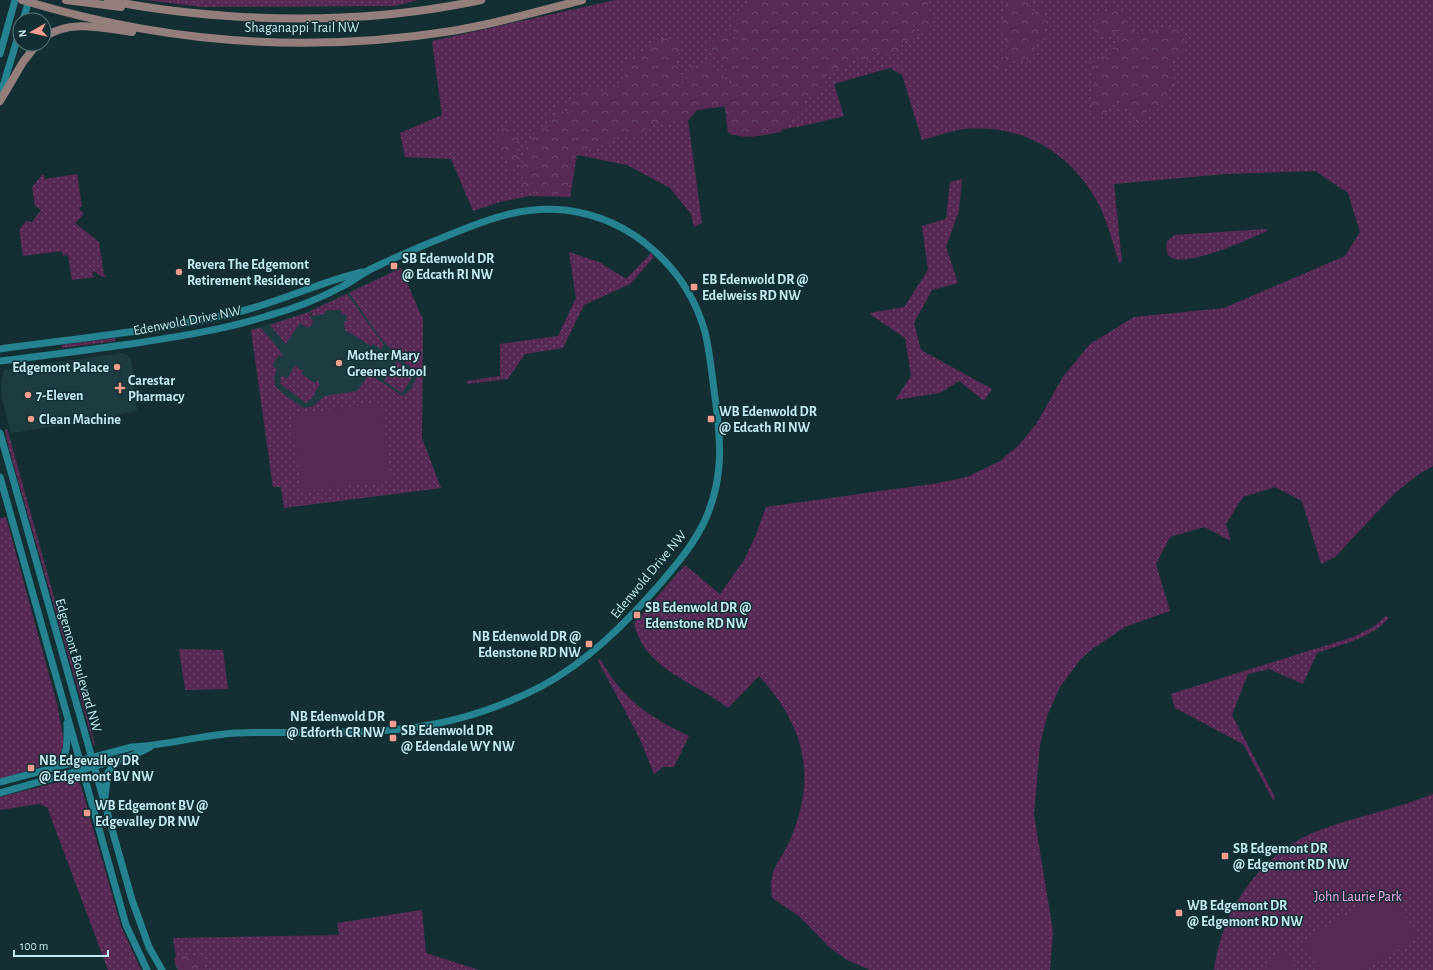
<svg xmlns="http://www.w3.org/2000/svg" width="1433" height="970" font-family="'Alegreya Sans',sans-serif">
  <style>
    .built { fill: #1d3c42 }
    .grass { fill: url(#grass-dots) }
    .forest { fill: url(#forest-crowns) }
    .pitch { fill: #572954 }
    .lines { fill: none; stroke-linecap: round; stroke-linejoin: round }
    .secondary { stroke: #258290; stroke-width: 7 }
    .primary { stroke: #947e7b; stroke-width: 8 }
    .poi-dot { fill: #f59d8f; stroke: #132f33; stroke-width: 1.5 }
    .labels { text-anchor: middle; stroke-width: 3; stroke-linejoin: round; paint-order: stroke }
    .street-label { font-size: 14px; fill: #c1eaf1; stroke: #132f33 }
    .poi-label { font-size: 14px; font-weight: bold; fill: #c1eaf1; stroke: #132f33; text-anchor: start }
    .park-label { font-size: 14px; fill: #fea9f8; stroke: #132f33 }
  </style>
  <defs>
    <pattern id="grass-dots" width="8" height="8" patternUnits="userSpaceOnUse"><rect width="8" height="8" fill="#572954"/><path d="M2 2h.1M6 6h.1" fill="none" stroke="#6d486d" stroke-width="1.8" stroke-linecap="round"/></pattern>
    <pattern id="forest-crowns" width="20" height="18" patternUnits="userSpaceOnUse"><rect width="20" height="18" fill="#572954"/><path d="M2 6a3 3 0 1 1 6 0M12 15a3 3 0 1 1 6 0" fill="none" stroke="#6d486d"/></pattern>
  </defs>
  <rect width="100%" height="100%" fill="#132f33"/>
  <path class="built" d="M401,268L423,320L422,438L441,488L284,508L281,487H273L251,330L305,313Z
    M122,353L127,355L131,359L137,411L78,423L11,433L2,399L1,383L4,370Z"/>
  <path class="grass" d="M145,0H418L395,6L202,7Z
    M615,0H1433V466L1419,474L1395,493L1335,557L1321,564L1302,501L1275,487L1243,497L1226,524L1231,541L1204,527L1170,537L1156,564L1170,611L1125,627L1091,650L1080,660L1060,687L1047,716L1040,745L1034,815L1053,931L1050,970H870L847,960L829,947L799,916L772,898C768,868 779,865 790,840C818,776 804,725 759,676L728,708C696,682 644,670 634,623L685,565L720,594L744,560L755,537L766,507L938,483L967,477L1000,461L1018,446L1037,423L1062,378L1090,344L1134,317L1224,308L1345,256L1360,232L1348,193L1315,171L1225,174L1114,184L1122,262L1119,263C1113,243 1107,221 1098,203C1071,152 1021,123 963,129C949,131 935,137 922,140L902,75L890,68L834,84L844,116L798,127L732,135L728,132L725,106L697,110L688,120L702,223L694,227L691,214L670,188L627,165L577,155L570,197L529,196L500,202L473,211L451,159L405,157L400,133L442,115L432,41Z
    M77,174L82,207H79L80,210L84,214L75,223L99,242L104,275H107L105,277H102L94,271L92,274L95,277L72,280L68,255L63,256L62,251L23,256L19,230L26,221L32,222L41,210L35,206L32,187L42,175H44L45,179Z
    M962,179L959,211L946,247L958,283L932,290L914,323L921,350L992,389L984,401L959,381L940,393L895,400L911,376L905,338L871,315L870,313L904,307L928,270L922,226L946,219L950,182Z
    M1267,229V231C1252,238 1182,270 1169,256C1166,253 1166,245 1167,241L1174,235Z
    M569,252L599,262L626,279L651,253L654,257L630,284L584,305L563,348L525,354L508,379L467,384V381L500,376V344L558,336L576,298Z
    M401,268L423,320L422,438L441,488L284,508L281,487H273L251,330L261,328L281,352L283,357L279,355L272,365L277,369L274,377L275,386L287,397L304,408L313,406L325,396L357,391L369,374L403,396L411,389L419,373L396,357L395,353L382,340L349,293Z
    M347,294L384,345L381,349L373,344L371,346L345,330L344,321H347L346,314L342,315L341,310H327L324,314L313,316L310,311Z
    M309,312L313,323L308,328L300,323L286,344L270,325Z
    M115,338L116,341L62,348V345Z
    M397,361L415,373L402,393L384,381Z
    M295,366L303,371L301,374L315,383L317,380L320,384L312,398L306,403L280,384L281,375L287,379Z
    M7,428L95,744L94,746L9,449L5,431Z
    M6,517L57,704L64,742L59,759L56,762L0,779V518Z
    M1386,616L1389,618C1372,638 1340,645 1317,653L1303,684L1269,669L1248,674L1232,715L1274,795L1275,799L1273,800L1243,744L1175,708L1171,694L1353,637L1373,627Z
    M179,649L223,650L228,689L185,690Z
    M600,659C625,701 646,715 689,736L674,767H663L654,774L639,737L598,661Z
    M70,779H74L75,782L78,781L81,786L121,926L141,970H108L47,807L39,804L0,810V797Z
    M1433,794V970H1214C1222,909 1261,852 1320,830C1358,816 1396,809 1433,794Z
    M422,910L426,953L479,970H178L173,938L339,935L337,923Z"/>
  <path class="forest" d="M755,0H930L924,11L934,17L935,20L925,33L914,23L916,35L909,40L899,44V51L895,54H881L878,49L868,64L862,62L858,58L850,59L843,71L832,69L826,74L825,85L820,92C816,96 811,95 807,99C797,107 803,125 784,126L781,132C764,135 744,141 728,132L725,106L697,110L688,120L672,119L665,124L653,123L633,139L624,136L625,139H622L617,134L615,139L612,138V142H609V144L604,141L601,146L596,144L595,147L590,145L589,149H585L584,152L576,155L570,186L568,188L566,195L553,194L540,196L528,191L522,184L523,177L520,172L525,149L532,140L535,130L545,127L548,120L554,115L561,103L564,104L563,112H567V102L571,99V96L575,97L577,90L588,87L598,88L600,90L597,92L601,94L608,91V88L617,90L619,82L625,77L622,68L628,60L633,61L638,54L651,50V45L668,37L671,40L676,38L679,39L676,42L680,43L676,66L680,67V69L677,72L684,77L681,84L678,85L679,87L684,86L690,70L693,66L695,67L699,63L702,69L711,59L710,67L713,72L717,74L721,71L727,85L736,86L735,82L709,47L722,33H730L733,40L743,41V39L734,33L731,25L736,20L738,12Z
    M1005,0H1027L1033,13L1036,12L1032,3L1045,9L1046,13L1042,14L1051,19L1052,24L1049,28L1044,22H1042L1045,28L1042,31L1048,32L1050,35L1044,40L1040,38L1032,56L1026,62L1016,60L1000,71H997L995,69L996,64C999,62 1002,61 1004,58C1012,49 1001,35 1000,26L1005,16L1004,12L1008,9Z
    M1111,4L1126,13L1127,15L1124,19L1137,34C1150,33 1161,27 1174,27L1186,41L1183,43L1186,45V49L1182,50L1185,53V56L1171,58L1169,61C1171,70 1175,76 1175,86L1165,90L1168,101L1167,103L1162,102L1158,108L1155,105L1154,112L1151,113L1150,108L1147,110V115L1143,121H1136L1133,108L1127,106L1123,109L1118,108L1120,98L1112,101L1106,113L1100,118C1094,115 1092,107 1090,101L1094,97L1091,93L1094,89V76L1086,66L1087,62L1092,64L1094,61L1097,60L1104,54H1110L1113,51V43L1120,45L1123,31L1120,28L1109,38L1096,34C1092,26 1094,23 1098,13L1107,11Z
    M511,121L513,131L519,137C515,144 520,150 517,157C515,163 513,166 512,173L510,175L507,162L509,155H506L498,148L499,140L496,135L506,123Z
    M184,954L200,958L205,965V970H178L175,964V957Z"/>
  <path class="pitch" d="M381,403L391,480L302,492L291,415Z
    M1388,889L1418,937L1366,970H1319L1302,942Z
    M1283,950L1297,970H1261L1268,960Z"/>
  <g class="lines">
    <path class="secondary" d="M23,20L29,0
      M0,54L15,0
      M0,96L20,30
      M0,349C79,338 160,331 238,312C280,302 320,282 362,272
      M0,361C43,356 87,350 130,344C176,337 222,330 267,316C293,309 319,299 343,286C353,281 361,274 371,269C398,256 426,244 454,233C491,218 524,206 565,210C632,218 687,268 705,332C710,353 712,376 715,397C721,441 724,476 706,518C695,543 677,564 659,585C625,624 588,661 542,686C498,709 450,724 401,729C347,735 292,731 237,733C201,735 167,745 132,747L0,782
      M0,433L132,900L149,947L162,970
      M0,477L126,925L147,970
      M58,766C69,753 67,739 67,723
      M0,793L134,755L150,747
      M105,797L108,772L117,762"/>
    <path class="primary" d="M22,0C163,43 307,54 452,31C496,24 539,11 582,0
      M66,0L121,7
      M108,0C148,9 188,13 228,16C314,22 397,18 481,0
      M44,37C71,19 102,28 132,32
      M0,101L23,62L37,44"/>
  </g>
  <g class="poi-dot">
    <rect x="390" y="262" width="8" height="8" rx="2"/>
    <circle cx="179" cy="272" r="4"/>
    <rect x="690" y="283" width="8" height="8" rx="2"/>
    <circle cx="339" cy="363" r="4"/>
    <circle cx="117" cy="367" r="4"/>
    <path d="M118 382h4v4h4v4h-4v4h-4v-4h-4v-4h4z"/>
    <circle cx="28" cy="395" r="4"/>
    <circle cx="31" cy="419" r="4"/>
    <rect x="707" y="415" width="8" height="8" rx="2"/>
    <rect x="633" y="611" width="8" height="8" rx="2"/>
    <rect x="585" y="640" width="8" height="8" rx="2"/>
    <rect x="389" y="720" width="8" height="8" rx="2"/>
    <rect x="389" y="734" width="8" height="8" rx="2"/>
    <rect x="27" y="764" width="8" height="8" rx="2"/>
    <rect x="83" y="809" width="8" height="8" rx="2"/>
    <rect x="1221" y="852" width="8" height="8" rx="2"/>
    <rect x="1175" y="909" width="8" height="8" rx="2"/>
  </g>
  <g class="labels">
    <g class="street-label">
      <text x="302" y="32">Shaganappi Trail NW</text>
      <text transform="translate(187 320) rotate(-11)" y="5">Edenwold Drive NW</text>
      <text transform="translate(648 574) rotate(-50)" y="5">Edenwold Drive NW</text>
      <text transform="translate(79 665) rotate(74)" y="5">Edgemont Boulevard NW</text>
    </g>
    <g class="poi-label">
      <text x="402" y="263">SB Edenwold DR<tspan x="402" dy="16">@ Edcath RI NW</tspan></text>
      <text x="187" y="269">Revera The Edgemont<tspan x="187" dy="16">Retirement Residence</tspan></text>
      <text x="702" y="284">EB Edenwold DR @<tspan x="702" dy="16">Edelweiss RD NW</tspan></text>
      <text x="347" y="360">Mother Mary<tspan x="347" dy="16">Greene School</tspan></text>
      <text x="109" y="372" text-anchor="end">Edgemont Palace</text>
      <text x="128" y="385">Carestar<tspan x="128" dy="16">Pharmacy</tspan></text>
      <text x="36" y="400">7-Eleven</text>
      <text x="719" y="416">WB Edenwold DR<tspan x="719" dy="16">@ Edcath RI NW</tspan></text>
      <text x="39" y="424">Clean Machine</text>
      <text x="645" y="612">SB Edenwold DR @<tspan x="645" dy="16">Edenstone RD NW</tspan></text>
      <text x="581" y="641" text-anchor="end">NB Edenwold DR @<tspan x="581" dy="16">Edenstone RD NW</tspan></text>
      <text x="385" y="721" text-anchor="end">NB Edenwold DR<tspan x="385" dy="16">@ Edforth CR NW</tspan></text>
      <text x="401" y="735">SB Edenwold DR<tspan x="401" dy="16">@ Edendale WY NW</tspan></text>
      <text x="39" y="765">NB Edgevalley DR<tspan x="39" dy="16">@ Edgemont BV NW</tspan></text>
      <text x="95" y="810">WB Edgemont BV @<tspan x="95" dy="16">Edgevalley DR NW</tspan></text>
      <text x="1233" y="853">SB Edgemont DR<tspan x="1233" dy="16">@ Edgemont RD NW</tspan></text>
      <text x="1187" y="910">WB Edgemont DR<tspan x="1187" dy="16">@ Edgemont RD NW</tspan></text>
    </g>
    <g class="park-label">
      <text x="1358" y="901">John Laurie Park</text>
    </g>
  </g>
  <g transform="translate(32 32) rotate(262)"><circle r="19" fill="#132f33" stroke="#597a7f"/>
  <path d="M0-3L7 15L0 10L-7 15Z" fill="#f59d8f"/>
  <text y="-6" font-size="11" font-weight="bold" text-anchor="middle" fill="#c1eaf1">N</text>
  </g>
  <path d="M14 950v6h94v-6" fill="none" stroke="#c1eaf1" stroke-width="2"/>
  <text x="20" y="950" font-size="12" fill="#c1eaf1" stroke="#132f33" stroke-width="3" paint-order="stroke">100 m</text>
</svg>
